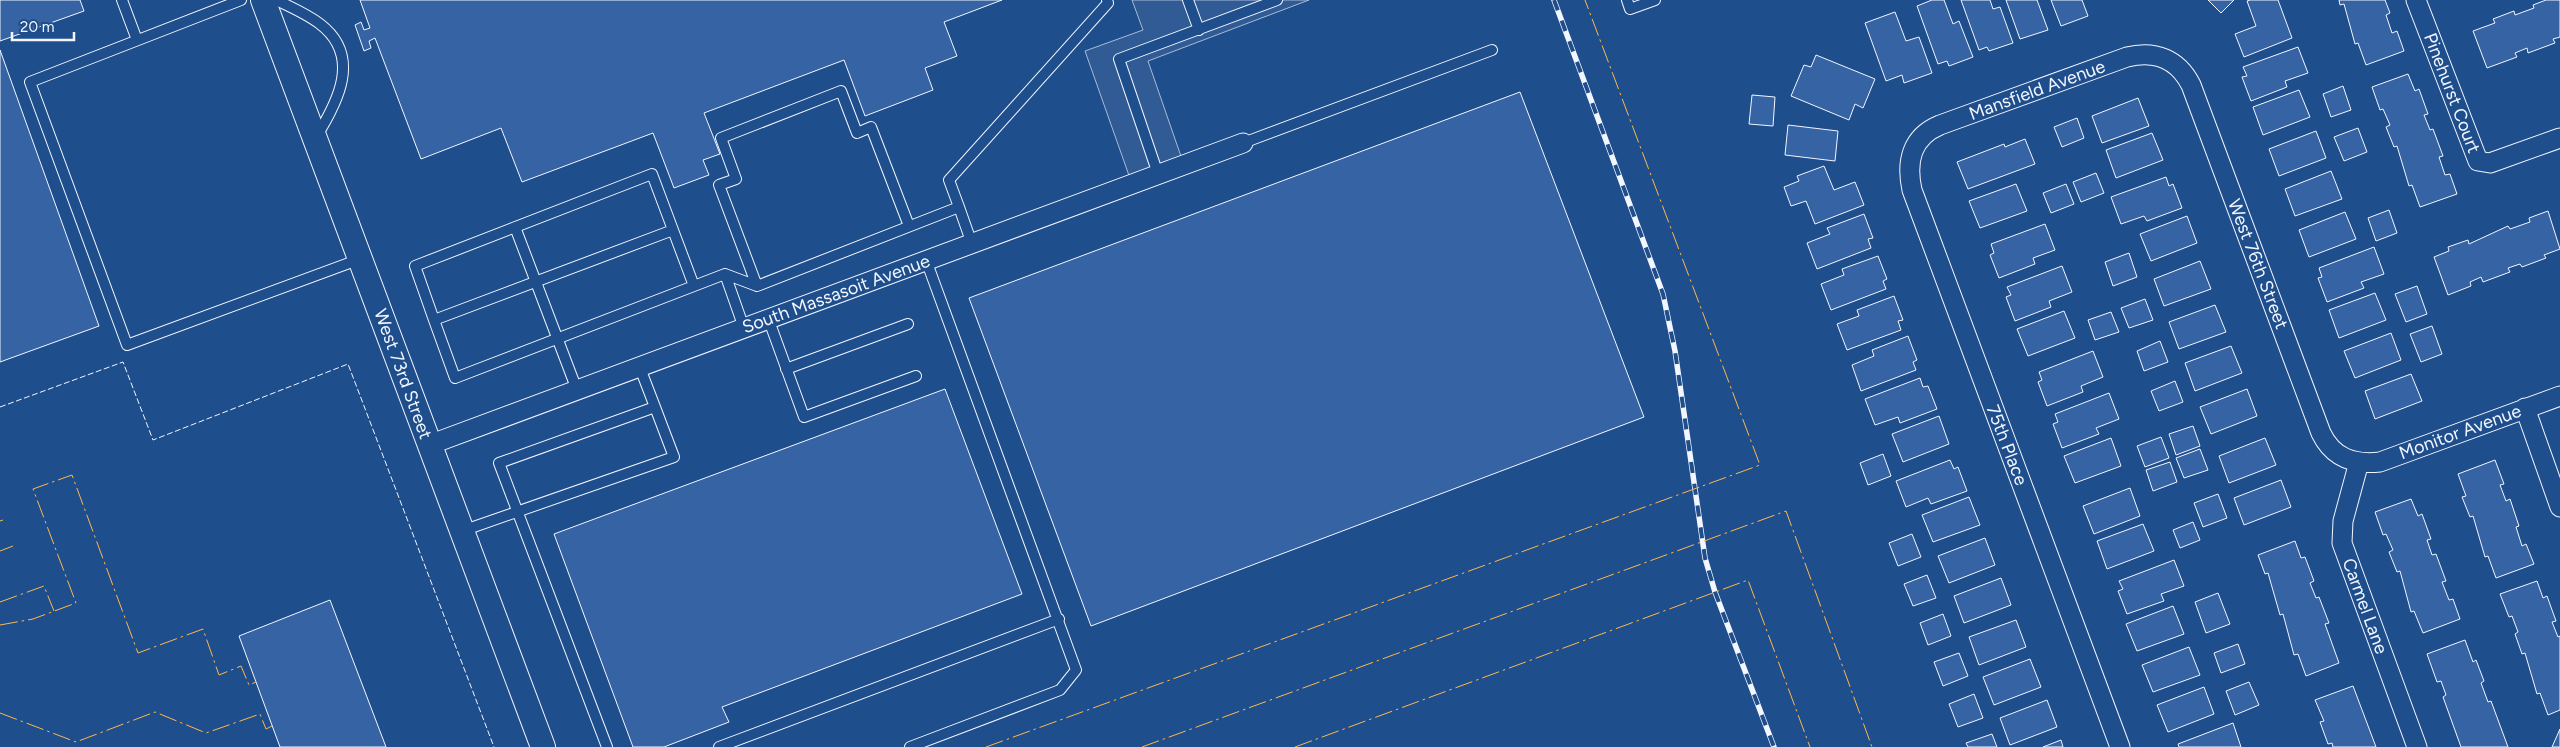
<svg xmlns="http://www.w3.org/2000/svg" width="2560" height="747" font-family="Figtree,sans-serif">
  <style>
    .parking { fill: #305b95; stroke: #a8bbd7 }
    .building { fill: #3563a3; stroke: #f2f6ff }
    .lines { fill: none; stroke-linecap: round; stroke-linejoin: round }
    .service-casing { stroke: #f2f6ff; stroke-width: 12 }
    .minor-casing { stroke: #f2f6ff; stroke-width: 21 }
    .tertiary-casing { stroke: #f2f6ff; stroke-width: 26 }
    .service { stroke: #1f4e8c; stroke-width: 10 }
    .minor { stroke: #1f4e8c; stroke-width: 19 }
    .tertiary { stroke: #1f4e8c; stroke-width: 24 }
    .rail-casing { stroke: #f2f6ff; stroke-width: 5.5 }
    .rail { stroke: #1f4e8c; stroke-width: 4; stroke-dasharray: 11; stroke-linecap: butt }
    .fence { stroke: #f2f6ff; stroke-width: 1; stroke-dasharray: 6 2.5; stroke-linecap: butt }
    .power { stroke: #ffb74d; stroke-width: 1; stroke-dasharray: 18 4 2.5 4; stroke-linecap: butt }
    .labels { text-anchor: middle; stroke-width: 4; stroke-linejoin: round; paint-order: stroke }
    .street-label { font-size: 18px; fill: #f2f6ff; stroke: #1f4e8c }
  </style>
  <rect width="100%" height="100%" fill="#1f4e8c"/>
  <path class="parking" d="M1132,0H1309L1148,61L1184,165L1132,184L1085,51L1143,30Z"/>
  <path class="building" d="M0,0H80L84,11L0,41Z
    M360,0H1002L944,22L957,56L925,68L933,90L865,116L844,60L704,113L720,154L703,160L709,175L674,188L653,133L522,182L501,128L421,159L375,38L369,41L371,48L364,51L355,25L361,22L364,30L370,28Z
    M1932,0H1944L1953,24L1959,21L1973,57L1949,66L1947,61L1938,64L1917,6Z
    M1961,0H1990L1993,9L2000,7L2013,43L1989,51L1987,47L1979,50Z
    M2006,0H2037L2048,30L2020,39Z
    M2051,0H2082L2088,16L2061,26Z
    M2208,0H2234L2221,13Z
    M2250,0H2278L2292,38L2244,57L2235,34L2256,26L2247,1Z
    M2339,0H2385L2390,13L2386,15L2392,33L2397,31L2404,51L2366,65L2358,43L2355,44L2344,4L2340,5Z
    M2546,0H2560V37L2553,39L2555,43L2528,53L2527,48L2515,53L2517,57L2487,68L2473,31L2495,23L2493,19L2514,11L2515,15L2534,8L2533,5Z
    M1895,12L1906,41L1919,37L1932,73L1904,83L1902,75L1886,81L1865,23Z
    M2298,47L2308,73L2285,81L2287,87L2251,101L2242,77L2247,76L2243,67Z
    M0,50L99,326L0,362Z
    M1816,55L1875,79L1863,108L1855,104L1849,120L1791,96L1804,65L1811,67Z
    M2408,74L2415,91L2419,89L2428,114L2424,115L2430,130L2433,129L2443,156L2439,157L2445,175L2450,174L2457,194L2420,207L2412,185L2409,186L2397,146L2394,147L2386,127L2390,125L2383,109L2380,110L2372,87Z
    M2343,86L2351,110L2331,117L2323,94Z
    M2299,90L2310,117L2263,135L2253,107Z
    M1520,92L1644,417L1091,626L969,298Z
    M1752,95L1775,97L1773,126L1749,124Z
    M2138,98L2149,126L2102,143L2092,116Z
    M2077,118L2084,138L2062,147L2054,127Z
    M1788,125L1838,131L1835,161L1785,155Z
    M2358,128L2367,152L2344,161L2334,137Z
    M2316,131L2326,158L2279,176L2269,149Z
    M2152,133L2163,160L2116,178L2106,150Z
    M2025,139L2035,164L1968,189L1957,162L2004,144L2005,147Z
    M1824,166L1834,190L1855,182L1864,205L1815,224L1806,201L1791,206L1784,187L1799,181L1797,176Z
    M2331,171L2342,199L2295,216L2285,189Z
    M2096,173L2104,193L2081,202L2073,182Z
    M2166,177L2169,186L2173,184L2182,208L2147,221L2144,216L2121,224L2111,197Z
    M2016,184L2027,211L1980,228L1969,201Z
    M2066,184L2074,204L2051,213L2043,193Z
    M2389,210L2397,233L2376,241L2368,218Z
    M2548,211L2560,249L2544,255L2546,258L2522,267L2520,264L2508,268L2510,272L2483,282L2481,277L2470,282L2471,286L2448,295L2434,257L2449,251L2448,247L2468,240L2469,244L2508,226L2510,229L2530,222L2529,218Z
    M2345,212L2356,239L2309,257L2299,230Z
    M1864,214L1873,238L1868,239L1871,248L1817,269L1807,243L1830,234L1827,228Z
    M2187,216L2197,243L2151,261L2140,234Z
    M2045,224L2055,250L2033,258L2035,264L1999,278L1990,255L1994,253L1991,244Z
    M2374,247L2384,274L2361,282L2364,288L2327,302L2318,278L2322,277L2319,268Z
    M2129,253L2137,277L2113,286L2105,262Z
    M1878,256L1887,279L1883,281L1886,289L1831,310L1821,284L1844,275L1842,269Z
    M2200,261L2211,289L2164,306L2154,279Z
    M2062,266L2072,292L2049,301L2051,307L2015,321L2006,297L2011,295L2007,287Z
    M2417,286L2427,314L2406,322L2395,294Z
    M2375,293L2386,320L2339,338L2329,310Z
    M1894,296L1903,320L1898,321L1901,330L1847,350L1837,324L1859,316L1857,310Z
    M2145,299L2153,320L2129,328L2121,308Z
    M2215,305L2226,332L2179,349L2169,322Z
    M2064,311L2075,338L2028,356L2017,329Z
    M2111,312L2119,332L2095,340L2088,320Z
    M2432,326L2442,354L2421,362L2410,334Z
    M2391,333L2401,360L2355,378L2344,351Z
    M1908,336L1917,360L1913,362L1916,370L1861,391L1852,365L1874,356L1872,350Z
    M2160,341L2168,362L2144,371L2137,351Z
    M2231,346L2242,373L2195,391L2185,363Z
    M2093,351L2103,377L2081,386L2083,392L2047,406L2038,382L2042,380L2039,372Z
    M2411,374L2422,401L2375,419L2365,391Z
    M1920,378L1923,387L1928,386L1937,409L1900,423L1898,417L1875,425L1865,399Z
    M2175,381L2183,402L2159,411L2151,391Z
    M945,389L1022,594L722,707L729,722L664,747H633L554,534Z
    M2247,389L2257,416L2211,434L2200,407Z
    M2109,393L2119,419L2096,428L2099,434L2062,448L2053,424L2058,422L2055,414Z
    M1939,416L1949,444L1903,462L1892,434Z
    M2193,426L2200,446L2176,455L2169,434Z
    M2161,437L2169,458L2145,467L2137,446Z
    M2111,438L2121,466L2075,483L2064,456Z
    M2265,438L2276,465L2229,483L2219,456Z
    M2200,449L2208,470L2184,478L2176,458Z
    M1883,454L1891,476L1868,485L1860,463Z
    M1950,460L1954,469L1958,467L1967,491L1931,504L1928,498L1906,507L1896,481Z
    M2495,460L2504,484L2500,485L2506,501L2510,499L2519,526L2516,527L2522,546L2526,544L2534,564L2496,578L2488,556L2485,557L2473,516L2470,517L2462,497L2466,496L2458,474Z
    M2170,462L2177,482L2153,491L2146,470Z
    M2281,480L2291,507L2244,525L2234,498Z
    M2130,488L2140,516L2094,534L2083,506Z
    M2218,494L2227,518L2203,527L2194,503Z
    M1969,497L1980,525L1933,542L1922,515Z
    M2411,499L2418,516L2422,514L2431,539L2427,540L2432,555L2436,554L2446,581L2442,582L2449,600L2453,599L2460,619L2423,633L2414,611L2411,612L2400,571L2397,572L2389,552L2393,550L2386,534L2383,535L2375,512Z
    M2193,522L2200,540L2180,548L2173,530Z
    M2143,524L2154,551L2107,569L2097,541Z
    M1912,534L1921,557L1898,566L1889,543Z
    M1985,538L1995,565L1949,583L1938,556Z
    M2295,541L2301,558L2305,557L2314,581L2310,583L2316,598L2319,597L2329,623L2325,624L2339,663L2306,676L2298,654L2294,655L2283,614L2280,615L2268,573L2265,574L2258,555Z
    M2174,560L2184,586L2161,594L2164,601L2127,614L2118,591L2123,589L2119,581Z
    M1927,575L1936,598L1913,606L1904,584Z
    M2001,578L2011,605L1964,623L1954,596Z
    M2537,581L2543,598L2547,596L2556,621L2552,622L2558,637L2560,636V710L2548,715L2540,693L2537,694L2525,653L2522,654L2515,634L2518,632L2512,616L2509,617L2500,594Z
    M2218,593L2230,624L2206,633L2195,602Z
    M330,600L386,747H280L239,636Z
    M2173,606L2184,634L2137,651L2126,624Z
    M1943,614L1951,636L1928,645L1920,623Z
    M2016,620L2026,647L1979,665L1969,637Z
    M2465,640L2473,662L2476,660L2484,681L2481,683L2488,702L2491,701L2508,747H2461L2443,697L2446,695L2441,681L2437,682L2427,654Z
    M2238,644L2245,664L2221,673L2214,653Z
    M2189,647L2200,675L2153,692L2142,665Z
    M1959,653L1968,676L1943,686L1934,662Z
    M2030,659L2041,687L1994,705L1983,677Z
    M2249,682L2259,705L2235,715L2226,691Z
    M2353,686L2376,747H2333L2332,743L2328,744L2320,722L2324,721L2315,700Z
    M2204,687L2214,714L2168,732L2157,705Z
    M1974,694L1983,718L1958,727L1949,704Z
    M2047,700L2057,727L2010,745L2000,718Z
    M2233,723L2241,747H2179L2178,744Z
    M2560,729V747H2552Z
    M1992,734L1997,747H1968L1966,743Z
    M2061,740L2063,747H2043Z"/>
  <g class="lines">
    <defs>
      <path id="service" d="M122,0L137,40
        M241,0L30,82L127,345L360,259
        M276,0C291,7 307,14 320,24C362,56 338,102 316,137
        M1188,0L1199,30
        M1627,0L1630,9L1655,0
        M1243,143L1492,50
        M1158,174L1119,59L1277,0
        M959,207L949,180L1108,3L1107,0
        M515,227L577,390
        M725,274L744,328
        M694,286L673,230L434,320L455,378L725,274L757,286L959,207L972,244
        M757,286L719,185L736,179L721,138L841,91L857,133L871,127L909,226
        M768,318L804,417L916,376
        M434,320L415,266L652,174L673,230
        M640,368L655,407
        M786,369L908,324
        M462,531L674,457L655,407L499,463L607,747
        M719,747L1059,619
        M910,747L1060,690L1076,670L926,260"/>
      <path id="minor" d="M2416,0L2478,161L2490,163L2560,138
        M2525,408L2560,507
        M429,445L1243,143
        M2359,462L2343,521L2342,543L2417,747
        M2120,747L1912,190C1906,162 1911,137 1940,125L2127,57C2155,50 2178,59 2191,85L2321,433C2333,458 2353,465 2380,462L2560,396"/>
      <path id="tertiary" d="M263,0L543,747"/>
    </defs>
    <use href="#service" class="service-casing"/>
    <use href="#minor" class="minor-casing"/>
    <use href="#tertiary" class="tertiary-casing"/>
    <use href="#service" class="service"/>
    <use href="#minor" class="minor"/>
    <use href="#tertiary" class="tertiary"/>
    <defs>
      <path id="rail" d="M1554,0L1663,294L1675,351L1705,558L1715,592L1774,747"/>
    </defs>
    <use href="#rail" class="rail-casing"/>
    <use href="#rail" class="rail"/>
    <path class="fence" d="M0,407L123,362L153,440L348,364L494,747"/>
    <path class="power" d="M0,521L3,520
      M0,551L13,546
      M0,602L44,586L54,611
      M0,625L33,619L76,603L33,489L72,475L138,653L203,629L219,675L241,666L249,685L256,682
      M0,713L76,742L155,712L206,733L260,714L266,729L272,726
      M986,747L1760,465L1585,0
      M1142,747L1786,511L1872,747
      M1295,747L1748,580L1810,747"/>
  </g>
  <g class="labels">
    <g class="street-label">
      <text transform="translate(2037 90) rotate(-20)" y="6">Mansfield Avenue</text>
      <text transform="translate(2452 93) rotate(69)" y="6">Pinehurst Court</text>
      <text transform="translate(2258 264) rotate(69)" y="6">West 76th Street</text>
      <text transform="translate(836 294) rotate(-20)" y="6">South Massasoit Avenue</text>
      <text transform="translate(403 374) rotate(70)" y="6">West 73rd Street</text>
      <text transform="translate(2460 432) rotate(-20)" y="6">Monitor Avenue</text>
      <text transform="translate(2007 445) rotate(69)" y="6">75th Place</text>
      <text transform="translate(2365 606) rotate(70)" y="6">Carmel Lane</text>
    </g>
  </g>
  <path d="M12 32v8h62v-8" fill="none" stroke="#f2f6ff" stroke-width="2.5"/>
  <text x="20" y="32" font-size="15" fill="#f2f6ff" stroke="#1f4e8c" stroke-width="4" paint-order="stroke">20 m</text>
</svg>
